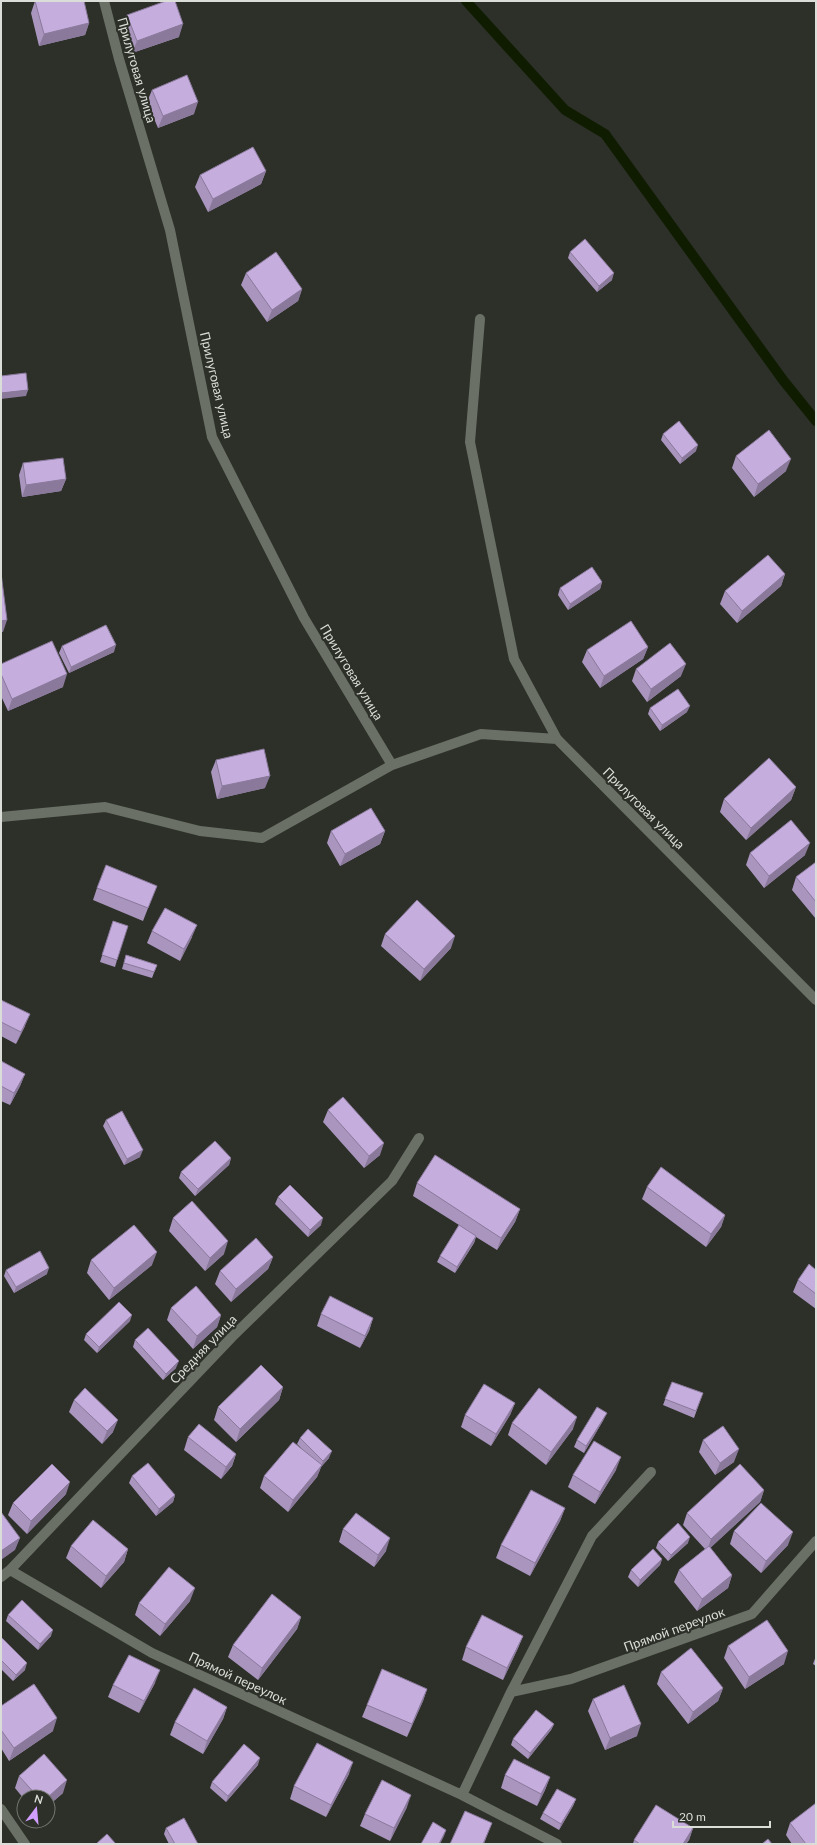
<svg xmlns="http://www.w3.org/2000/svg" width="817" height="1845" font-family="Lato,sans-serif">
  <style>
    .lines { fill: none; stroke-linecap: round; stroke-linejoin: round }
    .stream { stroke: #101c00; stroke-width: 10 }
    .street { stroke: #6b7066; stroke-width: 10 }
    .wall { fill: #a995be }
    .shaded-wall { fill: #8a799b }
    .building { fill: #c5addd; stroke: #8a799b }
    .labels { text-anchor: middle; stroke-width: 4; stroke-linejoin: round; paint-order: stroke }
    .street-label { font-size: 13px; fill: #dbded8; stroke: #2c3028 }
  </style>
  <rect width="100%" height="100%" fill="#2c3028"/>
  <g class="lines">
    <path class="stream" d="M466,1L565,110L605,134L783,380L816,421"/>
    <path class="street" d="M104,1L119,59L170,230L212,437L304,618L392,765
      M480,319L470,442L514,659L557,739L816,1000
      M1,817L105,807L200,831L262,838L392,765L481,734L557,739
      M10,1570L152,1653L462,1795L557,1844
      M1,1577L10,1570L232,1337L392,1181L419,1138
      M511,1692L592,1536L651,1472
      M462,1795L511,1692L571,1679L752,1614L816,1541
      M1,1809L25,1844"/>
  </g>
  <path class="wall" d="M35,1L89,23L85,35L39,46L31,13Z
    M127,15L179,37L132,53L123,27Z
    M152,90L194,114L158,128L147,102Z
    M266,171L261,184L208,212L195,187L200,175Z
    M570,252L612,280L597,292L568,258Z
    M246,273L302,289L298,301L267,322L241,285Z
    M663,434L696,451L680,464L661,440Z
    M736,456L786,471L754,497L732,468Z
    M23,463L66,479L61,491L22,497L19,475Z
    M785,574L781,586L737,623L720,604L725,591Z
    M602,582L600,589L568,610L558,595L560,588Z
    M62,646L114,652L69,673L59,653Z
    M648,647L643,659L600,688L582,662L587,650Z
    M1,664L63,687L8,711L1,696Z
    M636,669L681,676L647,702L632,681Z
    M650,708L687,712L660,731L648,714Z
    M216,760L265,788L217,799L211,772Z
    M796,787L791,800L746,840L720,812L724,799Z
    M331,831H385L380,844L340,866L327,843Z
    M750,853L805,855L764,888L746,865Z
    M816,862V919L792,890L796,877Z
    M97,888L152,898L143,921L93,900Z
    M111,927L117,960L115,967L100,962Z
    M152,931L192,937L180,961L147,943Z
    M385,934L451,948L420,981L381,946Z
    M126,955L157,965L152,978L122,969Z
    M1,1000L25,1026L16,1044L1,1036Z
    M1,1061L25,1074L20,1086L10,1105L1,1101Z
    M328,1110L380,1155L364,1168L323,1122Z
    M106,1120L140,1157L124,1165L103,1126Z
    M231,1158L229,1165L195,1196L179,1178L181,1172Z
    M417,1183L520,1209L515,1222L497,1250L476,1237L474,1243L455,1273L437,1262L440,1256L459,1225L413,1196Z
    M647,1187L725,1215L721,1227L706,1247L642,1199Z
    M278,1197L321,1225L308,1237L275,1204Z
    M173,1218L224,1254L205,1271L169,1231Z
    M273,1257L268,1269L231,1302L215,1284L220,1271Z
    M91,1260L152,1265L109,1300L87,1273Z
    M6,1270L47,1274L14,1293L4,1276Z
    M816,1270V1309L793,1292L798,1280Z
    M171,1308L221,1315L217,1327L193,1349L167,1320Z
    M321,1314L373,1318L369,1331L360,1348L317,1326Z
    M130,1321L97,1353L84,1340L86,1334Z
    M135,1340L176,1368L163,1380L133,1347Z
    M672,1382L703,1393L694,1418L663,1405Z
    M283,1387L279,1400L236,1442L214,1420L218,1407Z
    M74,1400L113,1432L102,1444L69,1412Z
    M515,1403L510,1415L491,1446L461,1427L465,1415Z
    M604,1419L584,1453L574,1447L577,1440Z
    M512,1423L573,1429L546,1465L508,1435Z
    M188,1437L236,1454L232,1466L221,1479L184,1450Z
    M300,1438L329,1458L321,1467L317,1477L288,1512L260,1488L264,1476L302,1449L297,1444Z
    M703,1440L734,1462L715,1475L699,1452Z
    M616,1470L595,1504L568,1487L573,1475Z
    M132,1476L175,1495L173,1502L156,1516L129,1483Z
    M764,1490L760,1502L710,1548L732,1575L728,1588L697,1611L674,1582L679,1570L705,1549L683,1525L687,1513Z
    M66,1494L27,1534L8,1515L13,1503Z
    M565,1508L560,1521L530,1576L496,1558L501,1545Z
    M343,1529L386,1551L374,1567L339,1542Z
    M734,1531L788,1545L761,1573L730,1544Z
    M658,1542L688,1543L668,1561L656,1548Z
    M71,1546L128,1549L124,1562L101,1588L66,1558Z
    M662,1559L660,1565L638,1587L628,1577L631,1570Z
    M190,1601L160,1636L135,1615L139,1603Z
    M8,1615L51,1636L38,1650L6,1621Z
    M301,1617L297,1629L258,1680L228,1657L233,1645Z
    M523,1636L518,1648L503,1680L462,1660L466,1647Z
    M1,1637L25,1670L13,1681L1,1669Z
    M728,1646L784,1664L745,1689L724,1658Z
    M816,1656V1666L813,1664Z
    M661,1672L723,1688L718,1701L688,1724L657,1684Z
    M155,1683L139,1713L108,1697L113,1685Z
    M427,1689L423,1701L407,1737L362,1717L367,1705Z
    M593,1699L637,1736L605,1750L588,1711Z
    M1,1706L53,1731L9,1761L1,1748Z
    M227,1707L223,1719L203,1754L170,1735L175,1722Z
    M554,1724L551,1730L528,1759L511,1745L513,1739Z
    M258,1765L226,1802L210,1788L212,1782Z
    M349,1774L326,1817L290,1799L294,1786Z
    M505,1775L550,1777L545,1790L537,1806L501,1788Z
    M19,1776L63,1793L48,1806V1797H24V1799L15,1788Z
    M576,1799L573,1806L559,1830L540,1819L543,1813Z
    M407,1807L390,1841L360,1826L365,1814Z
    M790,1823L816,1844H792L786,1835Z
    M166,1828L198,1844H169L164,1834Z
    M693,1828L689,1840L686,1844H633L634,1840Z"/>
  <path class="shaded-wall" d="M89,23L85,35L39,46L44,34Z
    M183,24L179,37L132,53L137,41Z
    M198,102L194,114L158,128L163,116Z
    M266,171L261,184L208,212L213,199Z
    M614,273L612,280L597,292L599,286Z
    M302,289L298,301L267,322L272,310Z
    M28,390L26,396L1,399V393Z
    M698,445L696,451L680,464L682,458Z
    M791,459L786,471L754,497L758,484Z
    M66,479L61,491L22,497L26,485Z
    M785,574L781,586L737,623L742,611Z
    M602,582L600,589L568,610L570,604Z
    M7,620L3,632H1V621Z
    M116,645L114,652L69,673L71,667Z
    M648,647L643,659L600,688L604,676Z
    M686,664L681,676L647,702L651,689Z
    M67,674L63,687L8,711L12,699Z
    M690,706L687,712L660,731L662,725Z
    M270,776L265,788L217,799L222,786Z
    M796,787L791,800L746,840L751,828Z
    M385,831L380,844L340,866L345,854Z
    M810,843L805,855L764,888L769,876Z
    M197,925L192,937L180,961L184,949Z
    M455,936L451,948L420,981L424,969Z
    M30,1014L25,1026L16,1044L21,1032Z
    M25,1074L20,1086L10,1105L14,1093Z
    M384,1143L380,1155L364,1168L369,1156Z
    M143,1150L140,1157L124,1165L127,1159Z
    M231,1158L229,1165L195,1196L198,1189Z
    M520,1209L515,1222L497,1250L501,1238Z
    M725,1215L721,1227L706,1247L711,1234Z
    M323,1218L321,1225L308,1237L310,1230Z
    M476,1236L474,1243L455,1273L457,1267Z
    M228,1241L224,1254L205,1271L210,1258Z
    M157,1252L152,1265L109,1300L114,1288Z
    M273,1257L268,1269L231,1302L236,1289Z
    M49,1268L47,1274L14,1293L16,1287Z
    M132,1315L130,1321L97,1353L99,1347Z
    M221,1315L217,1327L193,1349L197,1336Z
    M373,1318L369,1331L360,1348L365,1336Z
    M179,1361L176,1368L163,1380L166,1374Z
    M283,1387L279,1400L236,1442L240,1429Z
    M515,1403L510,1415L491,1446L496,1434Z
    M607,1413L604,1419L584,1453L586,1446Z
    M577,1417L573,1429L546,1465L551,1452Z
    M118,1420L113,1432L102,1444L107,1431Z
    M739,1449L734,1462L715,1475L720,1463Z
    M332,1451L329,1458L321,1467L323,1461Z
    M236,1454L232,1466L221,1479L226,1467Z
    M621,1457L616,1470L595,1504L600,1492Z
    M322,1465L317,1477L288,1512L293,1500Z
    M70,1482L66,1494L27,1534L31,1521Z
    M764,1490L760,1502L707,1551L711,1539Z
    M175,1495L173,1502L156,1516L159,1509Z
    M565,1508L560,1521L530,1576L535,1563Z
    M793,1532L788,1545L761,1573L766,1561Z
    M690,1537L688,1543L668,1561L671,1555Z
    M20,1538L15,1550L1,1560V1551Z
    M390,1538L386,1551L374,1567L378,1555Z
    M128,1549L124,1562L101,1588L106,1576Z
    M662,1559L660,1565L638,1587L640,1580Z
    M732,1575L728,1588L697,1611L702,1599Z
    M195,1588L190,1601L160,1636L165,1624Z
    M301,1617L297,1629L258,1680L262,1668Z
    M53,1630L51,1636L38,1650L40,1644Z
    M523,1636L518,1648L503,1680L507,1668Z
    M788,1651L784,1664L745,1689L749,1677Z
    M27,1663L25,1670L13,1681L16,1675Z
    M160,1670L155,1683L139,1713L144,1701Z
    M723,1688L718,1701L688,1724L693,1712Z
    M427,1689L423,1701L407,1737L412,1724Z
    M227,1707L223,1719L203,1754L207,1741Z
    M57,1718L53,1731L9,1761L14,1748Z
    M554,1724L551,1730L528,1759L530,1753Z
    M641,1724L637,1736L605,1750L610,1738Z
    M260,1758L258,1765L226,1802L228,1796Z
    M353,1762L349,1774L326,1817L331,1805Z
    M550,1777L545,1790L537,1806L541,1794Z
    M67,1780L63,1793L48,1806V1797Z
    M411,1795L407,1807L390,1841L394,1828Z
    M576,1799L573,1806L559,1830L561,1824Z
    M492,1823L487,1836L484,1844H483Z
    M693,1828L689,1840L686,1844H683Z
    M446,1830L444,1836L440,1844H439Z"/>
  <path class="building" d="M35,1H84L89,23L44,34Z
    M166,1H175L183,24L137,41L127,15Z
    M187,75L198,102L163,116L152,90Z
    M253,147L266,171L213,199L200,175Z
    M585,239L614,273L599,286L570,252Z
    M276,252L302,289L272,310L246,273Z
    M26,373L28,390L1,393V376Z
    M679,421L698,445L682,458L663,434Z
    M769,430L791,459L758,484L736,456Z
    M63,458L66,479L26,485L23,463Z
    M768,555L785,574L742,611L725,591Z
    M592,567L602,582L570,604L560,588Z
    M1,573L7,620L1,621Z
    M631,621L648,647L604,676L587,650Z
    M106,625L116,645L71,667L62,646Z
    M52,641L67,674L12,699L1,674V664Z
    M670,643L686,664L651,689L636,669Z
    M678,689L690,706L662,725L650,708Z
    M264,749L270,776L222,786L216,760Z
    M769,758L796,787L751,828L724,799Z
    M371,808L385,831L345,854L331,831Z
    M791,820L810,843L769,876L750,853Z
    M816,862V902L796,877Z
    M106,865L157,886L148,908L97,888Z
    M417,900L455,936L424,969L385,934Z
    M165,908L197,925L184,949L152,931Z
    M113,921L128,926L117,960L102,955Z
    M126,955L157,965L154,972L124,963Z
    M1,1000L30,1014L21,1032L1,1022Z
    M1,1061L25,1074L14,1093L1,1086Z
    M343,1097L384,1143L369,1156L328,1110Z
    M122,1111L143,1150L127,1159L106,1120Z
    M215,1141L231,1158L198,1189L181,1172Z
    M435,1155L520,1209L501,1238L417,1183Z
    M661,1167L725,1215L711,1234L647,1187Z
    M290,1185L323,1218L310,1230L278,1197Z
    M192,1201L228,1241L210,1258L173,1218Z
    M134,1225L157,1252L114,1288L91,1260Z
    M459,1225L476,1236L457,1267L440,1256Z
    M256,1238L273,1257L236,1289L220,1271Z
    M40,1251L49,1268L16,1287L6,1270Z
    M809,1264L816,1270V1294L798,1280Z
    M196,1286L221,1315L197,1336L171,1308Z
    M330,1296L373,1318L365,1336L321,1314Z
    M119,1302L132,1315L99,1347L86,1334Z
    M148,1328L179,1361L166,1374L135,1340Z
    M261,1365L283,1387L240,1429L218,1407Z
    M672,1382L703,1393L696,1411L665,1399Z
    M484,1384L515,1403L496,1434L465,1415Z
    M85,1388L118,1420L107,1431L74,1400Z
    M539,1388L577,1417L551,1452L512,1423Z
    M597,1407L607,1413L586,1446L577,1440Z
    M199,1424L236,1454L226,1467L188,1437Z
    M723,1426L739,1449L720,1463L703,1440Z
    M308,1429L332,1451L323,1461L300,1438Z
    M594,1441L621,1457L600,1492L573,1475Z
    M293,1442L322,1465L293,1500L264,1476Z
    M148,1463L175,1495L159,1509L132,1476Z
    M52,1464L70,1482L31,1521L13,1503Z
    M740,1464L764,1490L711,1539L687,1513Z
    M531,1490L565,1508L535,1563L501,1545Z
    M761,1503L793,1532L766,1561L734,1531Z
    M1,1512L20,1538L1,1551Z
    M356,1513L390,1538L378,1555L343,1529Z
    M93,1520L128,1549L106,1576L71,1546Z
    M678,1523L690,1537L671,1555L658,1542Z
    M709,1546L732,1575L702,1599L679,1570Z
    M653,1549L662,1559L640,1580L631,1570Z
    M169,1567L195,1588L165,1624L139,1603Z
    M272,1594L301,1617L262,1668L233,1645Z
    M22,1600L53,1630L40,1644L8,1615Z
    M482,1615L523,1636L507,1668L466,1647Z
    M767,1620L788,1651L749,1677L728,1646Z
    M1,1637L27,1663L16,1675L1,1660Z
    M691,1648L723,1688L693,1712L661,1672Z
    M129,1655L160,1670L144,1701L113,1685Z
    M382,1669L427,1689L412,1724L367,1705Z
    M34,1684L57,1718L14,1748L1,1730V1706Z
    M624,1685L641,1724L610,1738L593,1699Z
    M194,1688L227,1707L207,1741L175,1722Z
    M536,1710L554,1724L530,1753L513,1739Z
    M317,1743L353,1762L331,1805L294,1786Z
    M244,1744L260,1758L228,1796L212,1782Z
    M44,1754L67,1780L48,1797H38L19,1776Z
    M514,1759L550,1777L541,1794L505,1775Z
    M382,1780L411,1795L394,1828L365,1814Z
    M557,1789L576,1799L561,1824L543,1813Z
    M816,1803V1844H806L790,1823Z
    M656,1805L693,1828L683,1844H640L634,1840Z
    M465,1811L492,1823L483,1844H450Z
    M184,1818L198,1844H175L166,1828Z
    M433,1822L446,1830L439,1844H421Z
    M107,1834L116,1844H96Z
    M768,1839L772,1844H762Z"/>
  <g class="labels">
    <g class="street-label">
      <text transform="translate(137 70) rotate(74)" y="5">Прилуговая улица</text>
      <text transform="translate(217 385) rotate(77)" y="5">Прилуговая улица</text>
      <text transform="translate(352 672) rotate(59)" y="5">Прилуговая улица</text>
      <text transform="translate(644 808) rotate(45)" y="5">Прилуговая улица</text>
      <text transform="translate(203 1349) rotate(-46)" y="5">Средняя улица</text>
      <text transform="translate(674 1629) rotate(-20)" y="5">Прямой переулок</text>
      <text transform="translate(238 1678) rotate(25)" y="5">Прямой переулок</text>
    </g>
  </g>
  <rect width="817" height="1845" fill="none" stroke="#dbded8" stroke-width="4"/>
  <g transform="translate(36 1809) rotate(16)"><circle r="19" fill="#2c3028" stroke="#72766e"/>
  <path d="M0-3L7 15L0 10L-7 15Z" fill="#d19dfe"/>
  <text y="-6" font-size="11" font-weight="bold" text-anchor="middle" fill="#dbded8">N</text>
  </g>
  <path d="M673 1821v6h97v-6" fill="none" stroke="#dbded8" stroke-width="2"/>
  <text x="679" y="1821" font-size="12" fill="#dbded8" stroke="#2c3028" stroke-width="3" paint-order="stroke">20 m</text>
</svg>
